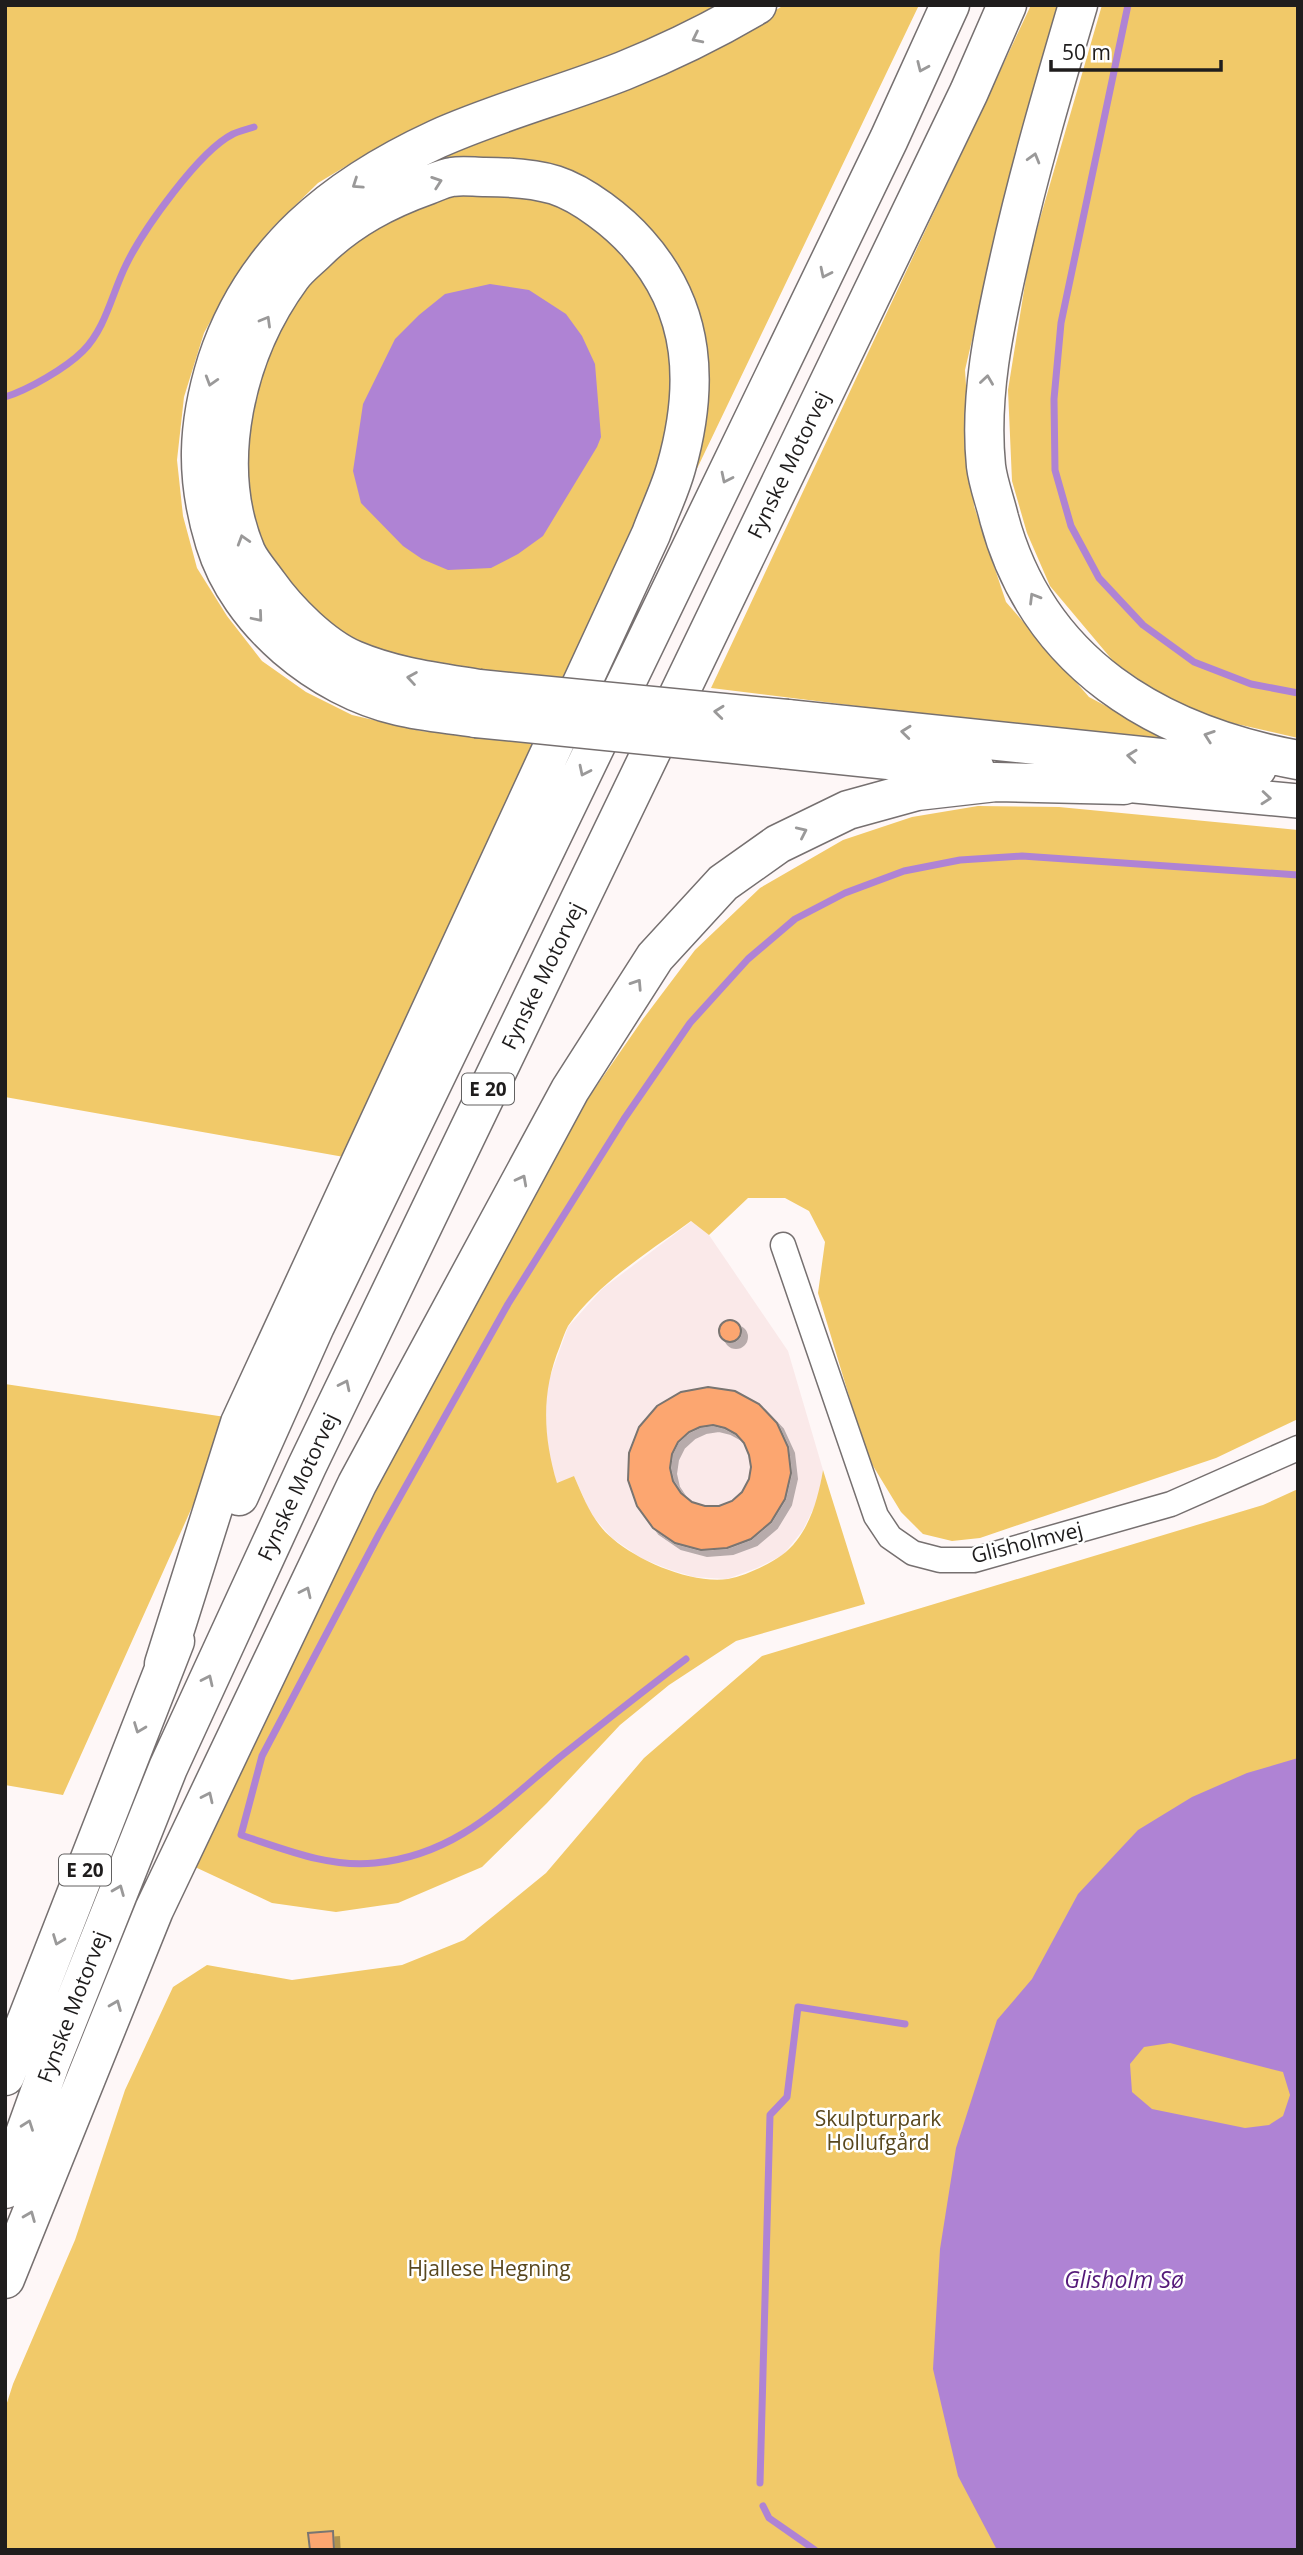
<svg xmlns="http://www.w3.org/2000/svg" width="1303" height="2555" font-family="'Open Sans',sans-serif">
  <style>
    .built { fill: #fae9e9 }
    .green { fill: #f1c969 }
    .water { fill: #af83d4; fill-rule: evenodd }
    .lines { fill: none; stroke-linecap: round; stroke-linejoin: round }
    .stream { stroke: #af83d4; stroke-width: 7 }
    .building { fill: #fca66f; stroke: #797471; stroke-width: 2; fill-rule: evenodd; filter: url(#shadow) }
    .street-casing { stroke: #767070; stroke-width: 27 }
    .secondary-casing { stroke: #767070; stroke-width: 36 }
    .highway-casing { stroke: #767070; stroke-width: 41 }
    .street { stroke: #fff; stroke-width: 24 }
    .secondary { stroke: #fff; stroke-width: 33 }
    .highway { stroke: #fff; stroke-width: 38 }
    .highway-bridge-casing { stroke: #767070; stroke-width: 41; stroke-linecap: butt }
    .highway-bridge { stroke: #fff; stroke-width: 38 }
    .oneway { stroke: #9a9999 }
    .labels { text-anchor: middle; stroke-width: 5; stroke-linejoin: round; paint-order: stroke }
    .shield { fill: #fff; stroke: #626161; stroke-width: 2 }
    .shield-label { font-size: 19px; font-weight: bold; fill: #1f1d1d }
    .street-label { font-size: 21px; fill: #1f1d1d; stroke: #fff }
    .park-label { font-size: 21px; fill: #58471e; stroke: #fff }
    .water-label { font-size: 23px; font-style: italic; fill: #541979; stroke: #fff }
  </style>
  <defs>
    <filter id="shadow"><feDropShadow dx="6" dy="6" stdDeviation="0" flood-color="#0004"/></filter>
  </defs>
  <rect width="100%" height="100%" fill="#fef7f7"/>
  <path class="built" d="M692,1221L709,1235L788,1351L823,1470L818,1499L803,1530L783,1555L757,1568L727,1579L694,1577L668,1569L641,1558L612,1538L591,1514L574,1476L557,1484L547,1451L544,1413L547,1385L568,1327L602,1289Z"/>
  <path class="green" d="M5,5H721L609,60L424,126L371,151L318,183L269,231L233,280L204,333L184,397L177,460L183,516L197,568L227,616L262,661L306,692L352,715L421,731L536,741L344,1157L5,1097Z
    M784,5H919L693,477L689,474L695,452L639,227L448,165L441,150L733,37Z
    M1031,5H1059L1008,186L965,370L974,506L1006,602L1089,697L1181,746L711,688Z
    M1102,5H1298V738L1206,717L1159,693L1114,662L1050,586L1027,533L1012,481L1008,390L1030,253Z
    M488,190L546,199L589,222L641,270L673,343L669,449L563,683L416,668L345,643L264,558L242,480L250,393L291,305L324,264L360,231L441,193Z
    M978,806L1059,807L1298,830V1419L1216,1458L980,1538L952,1541L923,1534L901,1512L867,1456L818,1293L825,1242L809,1211L785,1198H748L709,1235L691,1221C649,1252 599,1282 568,1326C565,1332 562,1340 560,1346C541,1392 543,1436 557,1483L574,1476C584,1499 593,1523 613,1539C640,1562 692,1584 728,1579C745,1576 768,1565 782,1555C808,1536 818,1500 823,1470L865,1604L736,1641L669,1685L620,1725L547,1803L482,1867L398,1903L336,1912L272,1903L195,1867L347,1546L457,1334L589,1097L643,1019L695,950L760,888L843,840L912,817Z
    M5,1384L232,1418L63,1795L5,1785Z
    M1298,1489V2550H5V2409L13,2384L75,2240L125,2090L173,1987L207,1965L292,1980L402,1965L464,1940L546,1873L644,1758L762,1656L1263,1505Z"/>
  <path class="water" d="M490,284L529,290L566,314L582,336L595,364L601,437L597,447L543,536L518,554L491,568L448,570L422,559L403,546L361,503L353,471L363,404L395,339L419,315L445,294Z
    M1298,1758V2550H997L958,2476L933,2369L940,2249L956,2148L997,2020L1032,1979L1078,1894L1138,1830L1192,1797L1247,1773ZM1170,2043L1283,2072L1290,2095L1283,2116L1269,2125L1245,2128L1152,2109L1132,2092L1130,2064L1144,2047Z"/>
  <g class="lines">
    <path class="stream" d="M1128,5L1061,323L1054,399L1055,470L1071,526L1099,578L1143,625L1194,662L1251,684L1298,693
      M5,397C28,390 66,368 83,351C106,328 112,293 126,265C143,230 199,151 233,134C240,131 247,129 254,127
      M686,1659C643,1691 602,1724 560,1757C501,1806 456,1855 375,1863C329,1868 284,1849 241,1835L262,1756L379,1534L508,1304L624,1119L690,1023L748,959L795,919L845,893L904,871L960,860L1022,856L1298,875
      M760,2483L770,2115L787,2097L798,2007L905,2024
      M763,2506L769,2518L815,2550"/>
  </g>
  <path class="building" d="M719 1331a11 11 0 1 1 22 0a11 11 0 1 1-22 0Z
    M708,1387L735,1391L759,1404L777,1423L788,1447L791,1473L785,1499L771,1522L751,1539L727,1548L701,1550L675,1543L653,1528L637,1506L628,1480L629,1453L639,1427L657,1406L681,1392ZM713,1425L725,1428L736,1434L744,1443L749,1455L751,1467L749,1479L742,1492L732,1501L719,1506H705L692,1502L681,1493L673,1481L670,1468L672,1454L678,1442L689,1432L700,1427Z
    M333,2531L334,2550H310L308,2533Z"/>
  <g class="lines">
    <defs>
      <path id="street" d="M783,1245L876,1516L890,1537L913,1553L940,1560H974L1171,1504L1298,1448"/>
      <path id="secondary" d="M1124,785L1298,801"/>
      <path id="highway" d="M1078,5C1053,90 1028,175 1009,261C994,328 979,397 986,466C988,483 995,501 999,518C1038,664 1157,734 1298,760
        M476,718C451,714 424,712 399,706C320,688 239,622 215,543C195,478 197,425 217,361C253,251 335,186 437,139C497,112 562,95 623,71C670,52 713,31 757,5
        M787,719L1257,768
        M783,749L975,769
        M239,1496L315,1326L889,139L950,5
        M164,1664L240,1423L651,534C659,512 670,490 676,468C699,387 697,310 638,244C619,222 583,194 555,185C532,178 508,177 485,177C474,177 463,175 452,177C444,178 436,182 428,185C386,200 350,219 318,250C309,259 298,267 291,277C236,352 209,464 246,552C251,563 261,574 268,584C287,611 323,647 354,660C394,677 436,682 479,689
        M5,2076L175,1641
        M5,2189L50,2064L168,1768L307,1466L969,92L1007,5
        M5,2279L154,1910L357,1484L570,1090L655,957L723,883L778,844L848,810L917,791L996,782L1124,785"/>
    </defs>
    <use href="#street" class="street-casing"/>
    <use href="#secondary" class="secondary-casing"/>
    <use href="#highway" class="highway-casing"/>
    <use href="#street" class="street"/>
    <use href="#secondary" class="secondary"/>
    <use href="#highway" class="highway"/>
    <defs>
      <path id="highway-bridge" d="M479,689L787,719
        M476,718L783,749"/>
    </defs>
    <use href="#highway-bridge" class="highway-bridge-casing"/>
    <use href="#highway-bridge" class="highway-bridge"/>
  </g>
  <defs><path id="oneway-chevron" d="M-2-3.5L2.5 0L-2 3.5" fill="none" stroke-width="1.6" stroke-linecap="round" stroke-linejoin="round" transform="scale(1.75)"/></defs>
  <g class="oneway">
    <use href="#oneway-chevron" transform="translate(697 38) rotate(154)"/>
    <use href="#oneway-chevron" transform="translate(922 67) rotate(114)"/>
    <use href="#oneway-chevron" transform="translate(1034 158) rotate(-74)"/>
    <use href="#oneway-chevron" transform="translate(437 182) rotate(-19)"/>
    <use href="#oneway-chevron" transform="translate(357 184) rotate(146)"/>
    <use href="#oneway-chevron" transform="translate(825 273) rotate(116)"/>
    <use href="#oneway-chevron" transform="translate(266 321) rotate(-60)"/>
    <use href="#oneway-chevron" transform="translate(987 380) rotate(-82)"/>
    <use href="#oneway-chevron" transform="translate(211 381) rotate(107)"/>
    <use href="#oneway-chevron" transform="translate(726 478) rotate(116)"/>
    <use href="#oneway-chevron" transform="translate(243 540) rotate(-107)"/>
    <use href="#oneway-chevron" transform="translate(1034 598) rotate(-121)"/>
    <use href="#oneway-chevron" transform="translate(258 617) rotate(50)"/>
    <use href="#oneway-chevron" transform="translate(412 678) rotate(-171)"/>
    <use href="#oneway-chevron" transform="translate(719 712) rotate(-174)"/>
    <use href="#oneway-chevron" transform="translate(906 732) rotate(-174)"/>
    <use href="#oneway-chevron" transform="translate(1209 736) rotate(-161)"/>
    <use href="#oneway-chevron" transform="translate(1132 756) rotate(-174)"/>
    <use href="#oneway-chevron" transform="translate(584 771) rotate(116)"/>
    <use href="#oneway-chevron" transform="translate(1266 798) rotate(5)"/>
    <use href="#oneway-chevron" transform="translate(802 832) rotate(-25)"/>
    <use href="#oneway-chevron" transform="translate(637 984) rotate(-57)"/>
    <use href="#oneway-chevron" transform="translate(522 1180) rotate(-62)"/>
    <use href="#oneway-chevron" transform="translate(345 1385) rotate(-64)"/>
    <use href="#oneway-chevron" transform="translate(306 1592) rotate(-65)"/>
    <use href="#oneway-chevron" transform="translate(208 1680) rotate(-65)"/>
    <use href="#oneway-chevron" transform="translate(139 1728) rotate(111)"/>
    <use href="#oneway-chevron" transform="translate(208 1797) rotate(-65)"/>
    <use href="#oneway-chevron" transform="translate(119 1890) rotate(-68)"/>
    <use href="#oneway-chevron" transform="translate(58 1940) rotate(111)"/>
    <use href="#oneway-chevron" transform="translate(116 2005) rotate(-68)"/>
    <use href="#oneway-chevron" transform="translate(28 2125) rotate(-70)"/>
    <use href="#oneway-chevron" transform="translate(30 2216) rotate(-68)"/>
  </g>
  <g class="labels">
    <g class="shield">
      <rect x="462" y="1073.5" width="52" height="31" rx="5"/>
      <rect x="59" y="1854.5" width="52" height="31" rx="5"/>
    </g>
    <g class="shield-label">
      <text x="488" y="1096">E 20</text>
      <text x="85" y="1877">E 20</text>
    </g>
    <g class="street-label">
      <text transform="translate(789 465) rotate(-64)" y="7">Fynske Motorvej</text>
      <text transform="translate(543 976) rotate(-64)" y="7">Fynske Motorvej</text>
      <text transform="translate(298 1487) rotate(-65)" y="7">Fynske Motorvej</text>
      <text transform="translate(1027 1543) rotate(-14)" y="7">Glisholmvej</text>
      <text transform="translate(73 2007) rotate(-69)" y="7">Fynske Motorvej</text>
    </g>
    <g class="park-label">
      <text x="878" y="2126">Skulpturpark<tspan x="878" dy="24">Hollufgård</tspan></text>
      <text x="489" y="2276">Hjallese Hegning</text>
    </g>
    <g class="water-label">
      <text x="1124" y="2288">Glisholm Sø</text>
    </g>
  </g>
  <rect width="1303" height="2555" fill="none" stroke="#1f1d1d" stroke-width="14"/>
  <path d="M1051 60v10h170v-10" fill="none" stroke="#1f1d1d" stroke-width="3.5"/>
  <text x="1062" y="60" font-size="21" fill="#1f1d1d" stroke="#ffffff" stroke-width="5" paint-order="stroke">50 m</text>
</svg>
